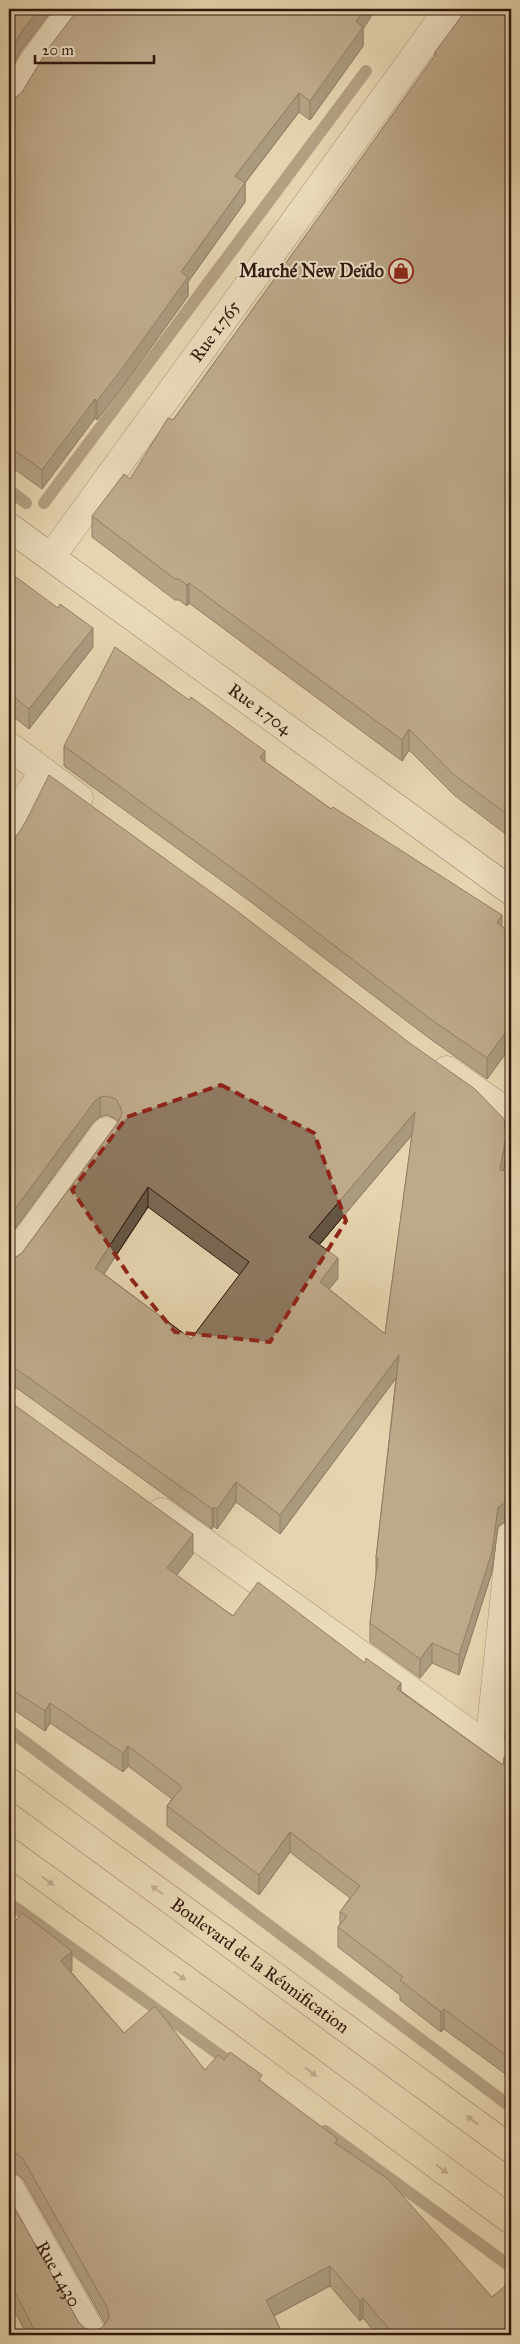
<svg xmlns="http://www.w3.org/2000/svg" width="520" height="2344" font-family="'IM FELL Great Primer',serif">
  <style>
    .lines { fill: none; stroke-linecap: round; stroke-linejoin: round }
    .stream { stroke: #77624d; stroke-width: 12 }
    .street-casing { stroke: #5c4636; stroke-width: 29 }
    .secondary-casing { stroke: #2f170d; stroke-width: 29 }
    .primary-casing { stroke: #2f170d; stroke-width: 29 }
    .street { stroke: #eee3cb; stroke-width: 28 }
    .secondary { stroke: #eee3cb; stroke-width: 28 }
    .primary { stroke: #e5d4af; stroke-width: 28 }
    .wall { fill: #7a6853; stroke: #2f170d; fill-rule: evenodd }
    .shaded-wall { fill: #635544; stroke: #2f170d }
    .building { fill: #8e7961; stroke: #2f170d; fill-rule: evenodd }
    .oneway { fill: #937f66 }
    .marked { fill: none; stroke: #8f2418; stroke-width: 4; stroke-dasharray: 10 6; stroke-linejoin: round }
    .labels { text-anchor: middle; stroke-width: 4; stroke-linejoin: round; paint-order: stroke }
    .poi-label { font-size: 18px; font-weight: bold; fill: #2f170d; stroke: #eee3cb; text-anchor: end }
    .street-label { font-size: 18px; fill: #2f170d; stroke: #eee3cb }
  </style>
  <rect width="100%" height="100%" fill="#e5d4af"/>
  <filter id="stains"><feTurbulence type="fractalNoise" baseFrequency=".004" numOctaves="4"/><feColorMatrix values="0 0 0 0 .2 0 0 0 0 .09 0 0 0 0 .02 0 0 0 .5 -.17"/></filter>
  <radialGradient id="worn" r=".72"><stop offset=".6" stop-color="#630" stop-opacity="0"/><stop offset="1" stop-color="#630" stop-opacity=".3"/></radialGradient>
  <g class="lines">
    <path class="stream" d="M9,490L26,503
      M44,503L366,71
      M9,1730L511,2107
      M9,1903L238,2068
      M325,2131L511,2267"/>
    <defs>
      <g id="street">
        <path d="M9,102L35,59L72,9"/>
        <path id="s1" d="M51,557L449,9"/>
        <path d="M9,746L79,798"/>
        <path d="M9,823L44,772"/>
        <path d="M447,1070L511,1115"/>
        <path d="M9,1263L106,1131"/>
        <path d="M162,1512L511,1763"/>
        <path d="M489,1747L511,1535"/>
        <path id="s2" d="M9,2187L93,2335"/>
      </g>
      <g id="secondary">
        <path id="s3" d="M9,527L511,891"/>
      </g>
      <g id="primary">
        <path id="s4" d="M9,1782L511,2149"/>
        <path d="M9,1852L234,2015L511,2220"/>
      </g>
    </defs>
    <use href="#street" class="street-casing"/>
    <use href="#secondary" class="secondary-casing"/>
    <use href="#primary" class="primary-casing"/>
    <use href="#street" class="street"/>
    <use href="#secondary" class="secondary"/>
    <use href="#primary" class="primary"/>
  </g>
  <path class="wall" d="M511,9V838L454,795L409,750L402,761L189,603L187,606L179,600H175L92,537V516L130,479L173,420L435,56V52Z
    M363,29V46L310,120L299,112L245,183V202L188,282V296L124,385L97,420L95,418L42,489L9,465V98Z
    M9,572L93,647L29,729L9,713Z
    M64,746L265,762L331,809L511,933V1046L487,1079L429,1038L251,902L64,766Z
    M9,848L506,1156L503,1171L511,1172V1509L508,1520L498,1526L492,1572L459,1675L432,1663L420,1678L370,1642V1623L376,1576V1558L396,1378L280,1534L236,1502L217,1529L214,1526L212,1529L18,1389L11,1387H9V1259L15,1258L22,1253L118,1122L116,1119L107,1115L100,1117L94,1121L9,1237ZM412,1135L385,1334L329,1289L338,1278L319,1245ZM148,1207L240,1275L191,1339L104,1274Z
    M9,1401L193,1554L176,1575L233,1616L401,1691L503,1765L511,1759V2078L444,2029L441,2032L400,2000V1995L338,1947V1927L340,1924V1912L350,1898L290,1852L259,1895L167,1826V1806L172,1799L128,1766L123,1772L50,1723L45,1731L11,1708L9,1712Z
    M511,1682V1745L508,1741V1722Z
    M9,1928L72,1971L71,1972L124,2033L205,2070L224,2060L262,2082L338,2145L511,2335H377L363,2318L360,2321L330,2286L274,2316L283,2335H27L12,2306V2297L9,2293V2198L79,2323L86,2329L93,2330L100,2329L105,2324L23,2179L17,2174L9,2172Z"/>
  <path class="shaded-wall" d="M39,9H53L22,50L9,72V53L22,31Z
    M364,9H376L363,29V46L310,120V101Z
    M299,93V112L235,195V176Z
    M245,183V202L188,282V296L124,385L97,420V401L181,272Z
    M95,399V418L42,489V470Z
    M189,583V603L187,606V585Z
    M93,628V647L29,729V709Z
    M409,729V750L402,761V740Z
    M265,751V772L260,758Z
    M502,915V936L497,923Z
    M511,1025V1046L487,1079V1058Z
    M100,1097V1117L94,1121L9,1237V1217L94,1102Z
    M415,1112V1131L309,1257V1237Z
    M506,1136V1156L500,1190V1170Z
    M148,1187V1207L95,1287V1268Z
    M338,1258V1278L320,1301V1282Z
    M399,1355V1374L280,1534V1515Z
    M236,1482V1502L217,1529V1509Z
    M511,1489V1509L508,1520L498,1526L492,1572L459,1675V1655L498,1507Z
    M214,1507V1526L212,1529V1509Z
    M193,1534V1554L167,1588V1568Z
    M432,1643V1663L420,1678V1659Z
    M401,1683V1703L397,1689Z
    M11,1689V1708L9,1712V1692Z
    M50,1703V1723L45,1731V1711Z
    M128,1746V1766L123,1772V1753Z
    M290,1832V1852L259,1895V1875Z
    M72,1951V1971L61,1981V1961Z
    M444,2009V2029L441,2032V2012Z
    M10,2151V2171L9,2172V2152Z
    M330,2266V2286L266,2320V2300Z
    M363,2298V2318L360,2321V2301Z"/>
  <path class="building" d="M9,9H39L22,31L9,53Z
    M78,9H364L356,22L363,27L310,101L299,93L235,176L245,183L181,272L188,277L124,366L97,401L95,399L42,470L9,446V98L16,97L22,92L48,49Z
    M467,9H511V817L454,775L409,729L402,740L189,583L187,585L179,579H175L92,516L124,474L130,479L168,418L173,420L436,54L435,52Z
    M9,572L58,608L60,604L93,628L29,709L9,693Z
    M115,647L189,700L191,697L265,751L260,758L331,809L333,807L502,915L497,923L511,933V1025L487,1058L429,1018L251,882L64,746Z
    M49,775L233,908L411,1044L475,1089L504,1119L506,1136L500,1170L511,1172V1489L508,1501L498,1507L492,1552L459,1655L432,1643L420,1659L370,1623L378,1558H376L399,1355L280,1515L236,1482L217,1509L214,1507L212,1509L18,1370L11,1367H9V1259L15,1258L22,1253L119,1121L122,1113L120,1106L116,1099L107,1096L100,1097L94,1102L9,1217V848L26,821ZM415,1112L385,1334L320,1282L338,1258L309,1237ZM148,1187L249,1262L191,1339L95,1268Z
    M9,1401L193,1534L167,1568L233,1616L258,1582L365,1663L366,1658L401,1683L397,1689L503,1765L504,1757L511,1759V2059L444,2009L441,2012L400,1980L403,1977L338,1927L347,1916L340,1912L360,1886L290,1832L259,1875L167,1806L182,1787L128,1746L123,1753L50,1703L45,1711L11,1689L9,1692Z
    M511,1682V1725L508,1722Z
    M22,1913L72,1951L61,1961L124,2033L155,2006L205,2070L218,2055L224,2060L230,2052L262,2075L259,2080L338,2139L335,2143L388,2179L492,2297L511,2281V2335H394L363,2298L360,2301L330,2266L266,2300L283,2335H37L12,2286L16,2284L9,2273V2198L79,2323L86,2329L93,2330L100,2329L106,2323L109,2316L107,2307L23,2159L17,2154L9,2152V1928Z"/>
  <defs><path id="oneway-solid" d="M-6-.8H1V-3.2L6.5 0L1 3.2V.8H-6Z" transform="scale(1.25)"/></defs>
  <g class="oneway">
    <use href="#oneway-solid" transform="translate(48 1881) rotate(36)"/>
    <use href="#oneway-solid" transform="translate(157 1890) rotate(-144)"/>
    <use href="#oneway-solid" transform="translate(180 1976) rotate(36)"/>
    <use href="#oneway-solid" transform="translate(311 2072) rotate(37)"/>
    <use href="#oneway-solid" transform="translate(472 2120) rotate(-144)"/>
    <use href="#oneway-solid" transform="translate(442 2169) rotate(37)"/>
  </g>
  <path d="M0 0H520V2344H0ZM221,1085L314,1133L346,1221L270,1342L175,1332L132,1280L72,1190L127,1117Z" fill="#e5d4af" fill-opacity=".55" fill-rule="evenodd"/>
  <path class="marked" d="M221,1085L314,1133L346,1221L270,1342L175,1332L132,1280L72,1190L127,1117Z"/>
  <defs>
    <symbol id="shop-ring" viewBox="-11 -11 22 22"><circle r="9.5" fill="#eee3cb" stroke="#8f2418" stroke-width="1.5"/><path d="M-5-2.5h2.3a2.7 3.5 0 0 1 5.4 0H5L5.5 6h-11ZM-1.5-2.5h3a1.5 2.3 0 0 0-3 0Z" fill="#8f2418"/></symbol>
  </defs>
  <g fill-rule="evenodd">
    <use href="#shop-ring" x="387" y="257" width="28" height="28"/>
  </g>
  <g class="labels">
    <g class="poi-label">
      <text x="384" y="277">Marché New Deïdo</text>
    </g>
    <g class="street-label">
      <text dy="6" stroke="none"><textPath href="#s1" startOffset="279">Rue 1.765</textPath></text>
      <text dy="6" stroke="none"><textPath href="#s3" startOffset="310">Rue 1.704</textPath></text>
      <text dy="6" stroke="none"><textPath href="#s4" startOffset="311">Boulevard de la Réunification</textPath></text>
      <text dy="6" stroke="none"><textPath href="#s2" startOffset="100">Rue 1.430</textPath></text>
    </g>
  </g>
  <rect width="520" height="2344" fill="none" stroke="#e5d4af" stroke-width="30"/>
  <rect x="10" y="10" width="500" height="2324" fill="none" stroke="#2f170d" stroke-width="2.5"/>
  <rect x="15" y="15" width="490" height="2314" fill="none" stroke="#2f170d"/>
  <path d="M35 55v8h119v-8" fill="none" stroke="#2f170d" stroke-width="2.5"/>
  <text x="42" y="55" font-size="15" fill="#2f170d" stroke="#eee3cb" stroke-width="4" paint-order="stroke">20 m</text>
  <rect width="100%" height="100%" filter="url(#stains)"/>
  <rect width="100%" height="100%" fill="url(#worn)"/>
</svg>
